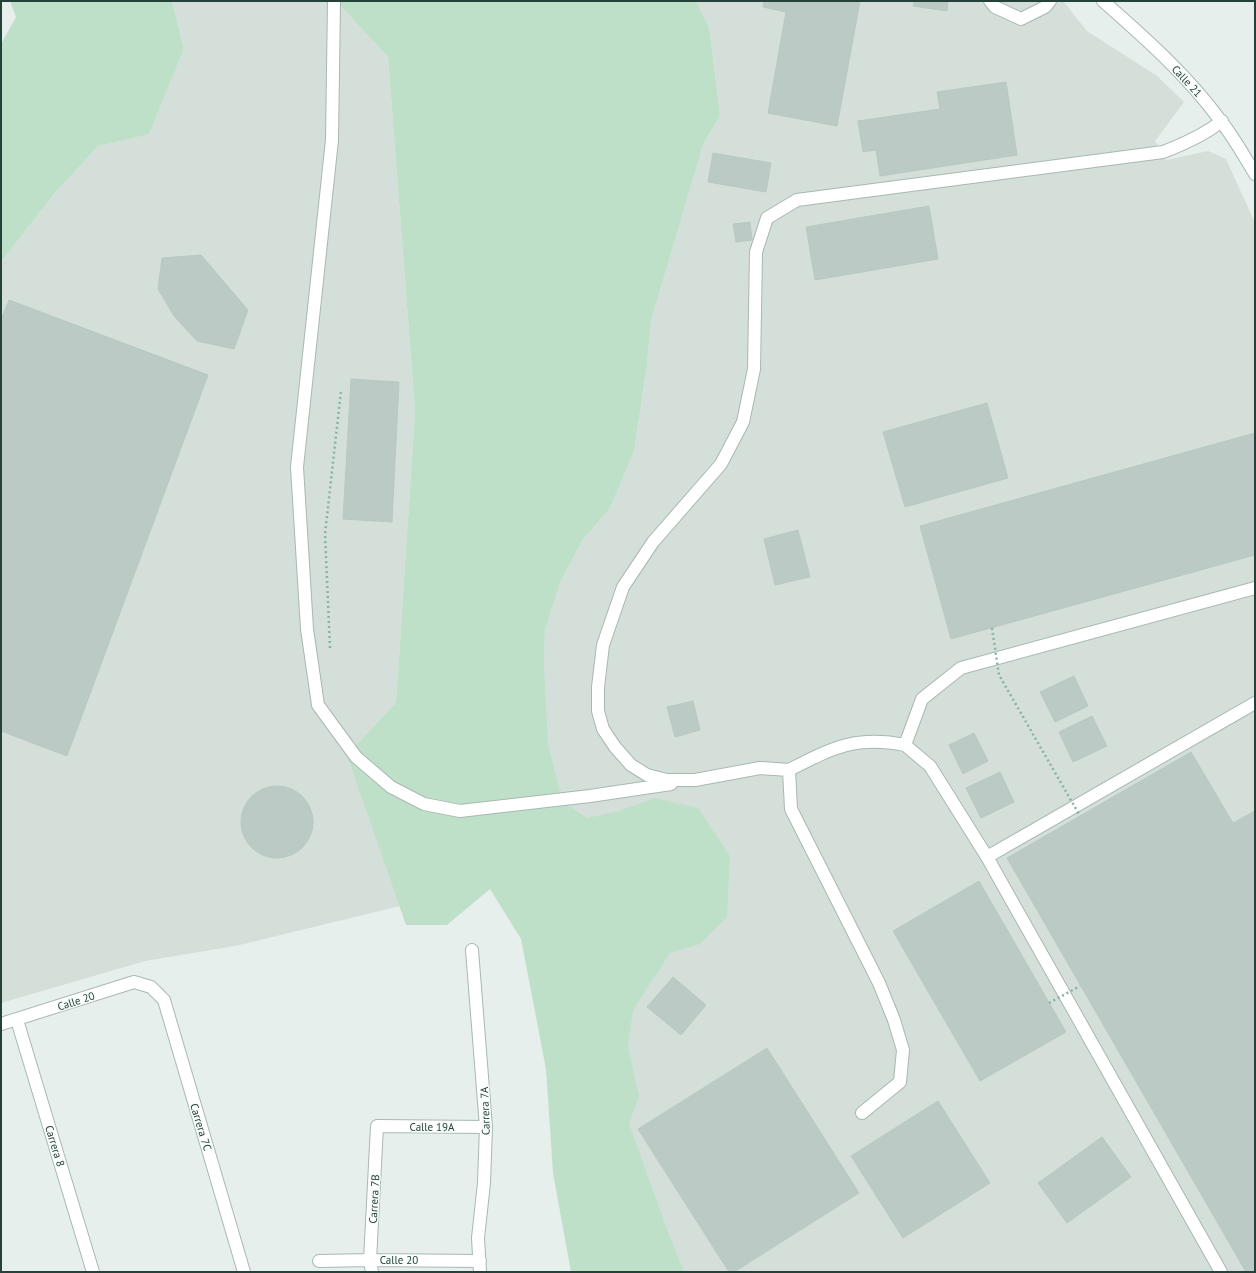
<svg xmlns="http://www.w3.org/2000/svg" width="1256" height="1273" font-family="'PT Sans',sans-serif">
  <style>
    .built { fill: #d4dfda }
    .green { fill: #bfe0c8 }
    .building { fill: #bbcac4; stroke: #b8c9c2 }
    .lines { fill: none; stroke-linecap: round; stroke-linejoin: round }
    .minor-casing { stroke: #a8b8b2; stroke-width: 14 }
    .path { stroke: #86b3a5; stroke-width: 2.5; stroke-dasharray: 2 3; stroke-linecap: butt }
    .minor { stroke: #fff; stroke-width: 12 }
    .path-bridge { stroke: #86b3a5; stroke-width: 2.5; stroke-dasharray: 2 3; stroke-linecap: butt }
    .labels { text-anchor: middle; stroke-width: 3; stroke-linejoin: round; paint-order: stroke }
    .street-label { font-size: 11px; fill: #24423a; stroke: #f7fbf9 }
  </style>
  <rect width="100%" height="100%" fill="#e6efeb"/>
  <path class="built" d="M172,1H336L388,57L415,411L396,703L544,665L545,630L560,583L583,539L609,510L634,452L647,365L651,321L703,145L720,115L709,27L696,1H1063L1087,31L1157,76L1184,102L1155,141L1166,160L1208,151L1226,159L1255,223V1272H631L507,880L235,946L145,961L1,1003V262L54,194L98,146L149,133L184,49Z"/>
  <path class="green" d="M10,1H172L184,49L149,134L98,146L54,194L1,262V44L16,17Z
    M336,1H696L709,27L720,115L703,145L651,321L647,365L634,452L609,510L583,539L560,583L545,630L544,665L548,744L562,801L587,818L619,811L654,798L698,808L730,856L727,917L700,944L670,953L633,1010L628,1047L639,1097L629,1123L668,1232L684,1272H571L553,1173L546,1069L521,939L490,889L447,925H406L347,755L396,703L415,411L388,57Z"/>
  <path class="building" d="M764,1H860L837,126L768,113L786,12L763,7Z
    M914,1H948L947,11L913,6Z
    M1006,82L1017,155L880,176L876,150L863,152L858,121L940,109L937,92Z
    M713,153L771,163L766,192L708,182Z
    M929,206L938,259L815,280L806,227Z
    M750,222L752,240L736,242L733,224Z
    M201,255L248,310L234,349L197,341L174,316L158,289L162,258Z
    M9,300L208,375L67,756L1,731V320Z
    M351,379L399,382L392,522L343,519Z
    M987,403L1008,478L905,507L883,432Z
    M1255,433V555L951,639L920,526Z
    M798,530L810,577L775,585L764,539Z
    M1074,676L1088,706L1055,722L1040,692Z
    M693,701L700,730L675,737L667,707Z
    M1092,716L1107,746L1073,762L1059,732Z
    M974,733L988,761L963,774L949,745Z
    M1191,752L1233,823L1255,811V1272H1246L1007,858Z
    M1000,772L1014,802L981,818L966,788Z
    M241 822a36 36 0 1 1 72 0a36 36 0 1 1-72 0Z
    M979,881L1066,1032L980,1081L893,931Z
    M673,977L706,1005L681,1035L647,1007Z
    M767,1048L859,1193L734,1272H729L638,1129Z
    M938,1101L990,1183L903,1238L851,1156Z
    M1102,1137L1131,1177L1067,1223L1038,1183Z"/>
  <g class="lines">
    <defs>
      <path id="minor" d="M334,1L332,140L297,467L307,629L318,705L356,757L391,787L424,804L460,811L590,796L671,784
        M990,1L995,7L1021,19L1045,7L1050,1
        M1103,1C1145,38 1187,75 1220,120C1233,136 1244,156 1255,174
        M905,745L930,766L987,857L1221,1272
        M789,770C832,748 856,735 905,745L922,699L961,668L1255,588
        M987,857L1255,703
        M472,950L486,1127L484,1183L478,1238L480,1272
        M17,1020L93,1272
        M1,1024L134,982L151,987L164,1000L244,1272
        M862,1113L900,1082L903,1050L894,1020L879,983L791,809L789,770L760,768L695,780H667L647,775L631,765L615,747L603,729L598,711V687L603,645L623,587L653,542L721,464L743,422L754,369L756,252L767,218L797,200L1163,152C1184,144 1204,135 1222,121
        M319,1261L370,1260L480,1261
        M372,1272L370,1260L377,1126L486,1127"/>
    </defs>
    <use href="#minor" class="minor-casing"/>
    <path class="path" d="M330,648L325,534L341,391"/>
    <use href="#minor" class="minor"/>
    <path class="path-bridge" d="M992,628L999,675L1080,816
      M1049,1003L1080,986"/>
  </g>
  <g class="labels">
    <g class="street-label">
      <text transform="translate(1187 81) rotate(47)" y="4">Calle 21</text>
      <text transform="translate(76 1001) rotate(-18)" y="4">Calle 20</text>
      <text transform="translate(485 1111) rotate(-92)" y="4">Carrera 7A</text>
      <text transform="translate(201 1127) rotate(73)" y="4">Carrera 7C</text>
      <text x="432" y="1131">Calle 19A</text>
      <text transform="translate(55 1146) rotate(73)" y="4">Carrera 8</text>
      <text transform="translate(374 1199) rotate(-87)" y="4">Carrera 7B</text>
      <text x="399" y="1264">Calle 20</text>
    </g>
  </g>
  <rect width="1256" height="1273" fill="none" stroke="#24423a" stroke-width="4"/>
</svg>
